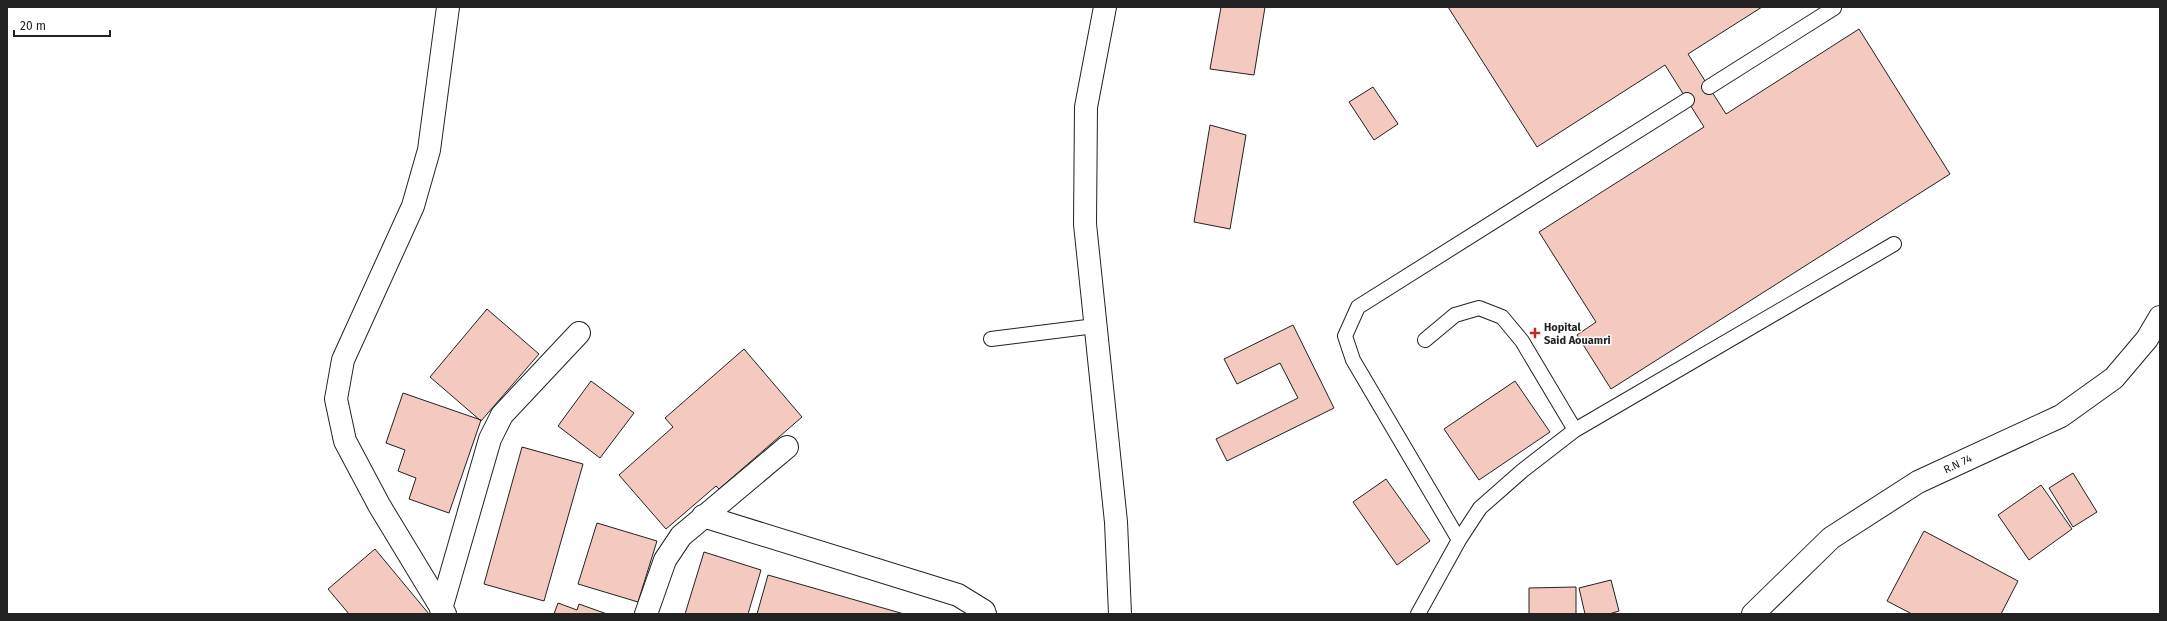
<svg xmlns="http://www.w3.org/2000/svg" width="2167" height="621" font-family="'Fira Sans',sans-serif">
  <style>
    .building { fill: #f3c9c0; stroke: #222 }
    .lines { fill: none; stroke-linecap: round; stroke-linejoin: round }
    .service-casing { stroke: #222; stroke-width: 16 }
    .minor-casing { stroke: #222; stroke-width: 24 }
    .tertiary-casing { stroke: #222; stroke-width: 24 }
    .primary-casing { stroke: #222; stroke-width: 24 }
    .service { stroke: #fff; stroke-width: 14 }
    .minor { stroke: #fff; stroke-width: 22 }
    .tertiary { stroke: #fff; stroke-width: 22 }
    .primary { stroke: #fff; stroke-width: 22 }
    .poi-dot { fill: #c62828; stroke: #fff; stroke-width: 1.5 }
    .labels { text-anchor: middle; stroke-width: 3; stroke-linejoin: round; paint-order: stroke }
    .poi-label { font-size: 11px; font-weight: bold; fill: #222; stroke: #fff; text-anchor: start }
    .street-label { font-size: 11px; fill: #222; stroke: #fff }
  </style>
  <rect width="100%" height="100%" fill="#fff"/>
  <path class="building" d="M1221,7H1265L1254,75L1210,69Z
    M1448,7H1762L1688,54L1726,114L1859,29L1950,174L1611,389L1577,335L1596,322L1539,232L1704,127L1665,65L1537,147Z
    M1373,87L1398,124L1374,140L1349,102Z
    M1210,125L1246,135L1230,229L1194,222Z
    M487,309L539,354L481,421L430,377Z
    M1293,325L1334,408L1227,461L1216,439L1298,398L1280,363L1237,384L1224,359Z
    M744,349L802,417L719,489L716,486L666,529L619,475L673,427L665,418Z
    M591,381L634,413L600,458L558,426Z
    M1515,381L1550,432L1479,480L1444,429Z
    M403,393L481,420L449,513L409,499L416,478L398,471L405,450L386,443Z
    M522,447L583,464L544,601L484,584Z
    M2073,473L2097,512L2073,527L2049,488Z
    M1386,479L1430,541L1397,565L1353,502Z
    M2041,485L2072,529L2029,560L1998,515Z
    M597,523L657,541L638,602L578,584Z
    M1924,531L2018,581L2001,614H1912L1887,601Z
    M375,549L429,614H349L328,589Z
    M704,552L761,570L748,614H685Z
    M768,575L904,614H757Z
    M1611,580L1619,611L1609,614H1585L1579,588Z
    M1576,587V614H1529V588Z
    M558,603L577,610L579,604L607,614H554Z"/>
  <g class="lines">
    <defs>
      <path id="service" d="M1709,87L1834,8
        M991,339L1095,326
        M1425,340L1455,315L1479,308L1502,317L1522,341L1575,430
        M1459,540L1353,360L1345,336L1358,307L1687,100
        M1418,614L1459,540L1480,508L1522,471L1575,430L1894,244"/>
      <path id="minor" d="M703,516L958,595L984,611L985,614
        M441,609L490,439L502,415L579,333
        M646,614L665,560L681,536L787,447"/>
      <path id="tertiary" d="M445,614L379,505L345,441L336,399L343,360L413,206L429,150L448,7"/>
      <g id="primary">
        <path d="M1105,7L1086,107L1085,224L1116,522L1120,614"/>
        <path id="s1" d="M1753,614L1831,538L1918,482L2061,416L2114,378L2147,339L2160,317"/>
      </g>
    </defs>
    <use href="#service" class="service-casing"/>
    <use href="#minor" class="minor-casing"/>
    <use href="#tertiary" class="tertiary-casing"/>
    <use href="#primary" class="primary-casing"/>
    <use href="#service" class="service"/>
    <use href="#minor" class="minor"/>
    <use href="#tertiary" class="tertiary"/>
    <use href="#primary" class="primary"/>
  </g>
  <path class="poi-dot" d="M1533 327h4v4h4v4h-4v4h-4v-4h-4v-4h4z"/>
  <g class="labels">
    <g class="poi-label">
      <text x="1544" y="331">Hopital<tspan x="1544" dy="13">Said Aouamri</tspan></text>
    </g>
    <g class="street-label">
      <text dy="4" stroke="none"><textPath href="#s1" startOffset="256">R.N 74</textPath></text>
    </g>
  </g>
  <rect width="2167" height="621" fill="none" stroke="#222222" stroke-width="16"/>
  <path d="M14 30v6h96v-6" fill="none" stroke="#222222" stroke-width="2"/>
  <text x="20" y="30" font-size="12" fill="#222222" stroke="#ffffff" stroke-width="3" paint-order="stroke">20 m</text>
</svg>
